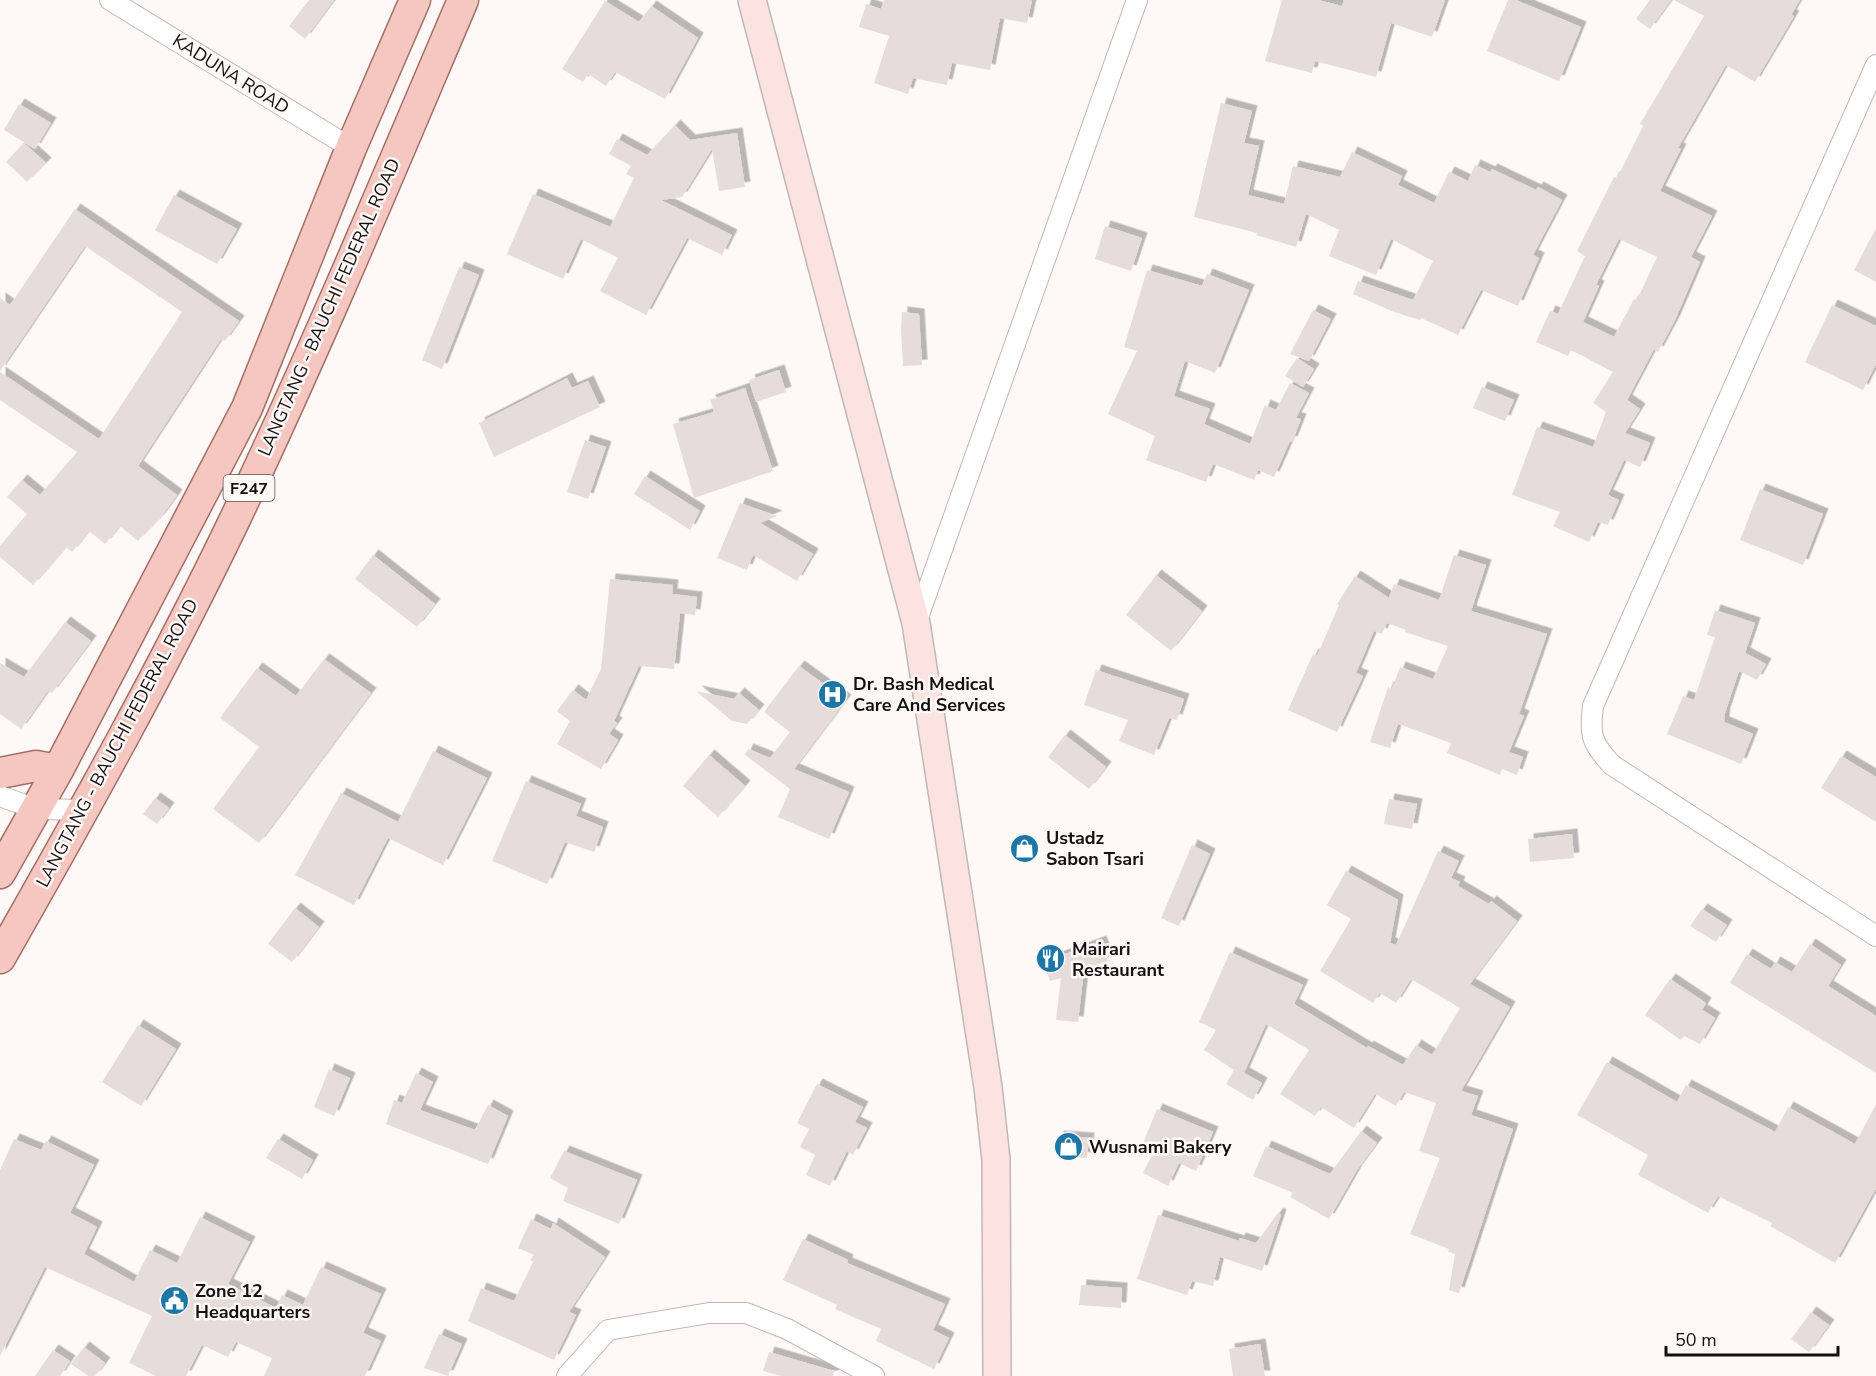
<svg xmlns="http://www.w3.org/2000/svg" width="1876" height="1376" font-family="'Nunito Sans',sans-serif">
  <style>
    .building { fill: #e6dddb; fill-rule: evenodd; filter: url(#shadow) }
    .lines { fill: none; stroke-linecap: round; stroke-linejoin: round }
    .street-casing { stroke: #c1b8b6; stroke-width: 22 }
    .secondary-casing { stroke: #c1b8b6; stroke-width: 30 }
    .primary-casing { stroke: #a36f68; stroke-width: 33 }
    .street { stroke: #fff; stroke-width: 20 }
    .secondary { stroke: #fae3e0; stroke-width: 27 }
    .primary { stroke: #f6c7c1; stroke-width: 30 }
    .labels { text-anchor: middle; stroke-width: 5; stroke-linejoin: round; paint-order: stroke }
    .shield { fill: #fef8f7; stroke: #5a5655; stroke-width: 1.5 }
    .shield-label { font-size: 16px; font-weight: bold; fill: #13100f }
    .street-label { font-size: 18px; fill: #13100f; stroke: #fef8f7 }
    .poi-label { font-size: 18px; font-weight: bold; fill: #13100f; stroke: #fef8f7; text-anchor: start }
  </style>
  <defs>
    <filter id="shadow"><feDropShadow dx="5.5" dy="-5.5" stdDeviation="0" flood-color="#0004"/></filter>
  </defs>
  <rect width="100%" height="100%" fill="#fef8f7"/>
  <path class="building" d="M309,0H334L305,39L289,26Z
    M884,0H1032L1027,23L1000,18L990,70L952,63L947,85L913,78L908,94L874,83L889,36L859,27L866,4L881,9Z
    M1282,0H1318L1342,6L1344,0H1445L1432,37L1391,23L1376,77L1315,61L1312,73L1265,61Z
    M1508,0H1516L1581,27L1559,81L1487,51Z
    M1650,0H1671L1650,29L1636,19Z
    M1674,0H1800L1791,15L1794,16L1755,82L1726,65L1678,148L1681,149L1660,191L1712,216L1691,257L1700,262L1675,320L1658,352L1654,349L1627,400L1640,409L1625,433L1650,443L1640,467L1624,460L1608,495L1619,500L1608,525L1598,522L1589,542L1553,526L1560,512L1512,495L1537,427L1593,447L1606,412L1593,403L1613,372L1571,350L1568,356L1536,342L1550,311L1558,314L1585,256L1577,251L1614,177L1617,178L1643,126L1640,124L1704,16ZM1619,239L1657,257L1637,300L1634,299L1614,337L1583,322L1599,286L1596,285Z
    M605,1L639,22L651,6L698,38L665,99L615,72L606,86L588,74L583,82L562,69Z
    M1221,103L1252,111L1244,143L1259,146L1248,195L1284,204L1293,166L1340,177L1352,152L1402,176L1398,185L1434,203L1449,172L1468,181L1475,165L1490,172L1492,169L1536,190L1538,187L1562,200L1533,255L1539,258L1518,306L1481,290L1458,335L1421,318L1420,320L1394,312L1353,294L1358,281L1413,300L1433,261L1391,239L1376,275L1329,256L1339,230L1306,214L1296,247L1256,235L1257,233L1194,217Z
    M19,104L51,123L35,149L4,130Z
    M675,125L690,140L737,133L745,187L719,191L712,149L682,197L661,200L732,235L722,255L687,238L646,315L600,291L618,258L581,239L563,279L507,254L533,194L610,227L634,178L626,174L631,166L609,154L617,139L647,155Z
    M24,143L46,163L27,182L6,162Z
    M174,195L237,229L217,264L155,230Z
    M75,209L239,321L225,341L221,339L138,466L177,495L161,517L138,541L120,526L105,544L89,531L72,552L66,547L33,585L0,557V546L27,514L7,497L22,480L40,495L77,452L0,400V372L99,439L182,312L85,246L0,371V298L10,305Z
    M1105,226L1142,238L1131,271L1095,259Z
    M1876,228V282L1854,270Z
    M459,267L479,275L442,369L422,360Z
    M1147,270L1202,286L1207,274L1249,290L1215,373L1185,361L1174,396L1210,409L1204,424L1250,444L1265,405L1276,410L1290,383L1309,393L1296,418L1301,419L1292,442L1290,441L1274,477L1258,470L1254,480L1213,464L1206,482L1146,460L1155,436L1108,414L1137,351L1124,347Z
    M1832,305L1876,326V364L1863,390L1805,362Z
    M1313,310L1331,319L1309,361L1290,354Z
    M902,312L919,314L922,365L903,366L901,328Z
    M1297,358L1314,369L1303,387L1285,376Z
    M779,370L786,392L756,402L749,380Z
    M567,378L572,388L588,381L600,407L494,457L479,423Z
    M1482,387L1514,400L1505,421L1473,408Z
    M745,388L773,471L694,498L673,424L714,412L710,400Z
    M585,440L606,447L588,499L567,492Z
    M645,476L700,511L690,530L634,494Z
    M1760,489L1823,514L1803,565L1740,540Z
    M740,503L777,516L760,523L813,554L797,581L753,555L747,570L717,558Z
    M373,555L435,604L417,627L355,579Z
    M1454,555L1486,565L1471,611L1547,634L1519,714L1524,716L1509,752L1523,757L1517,775L1502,769L1500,775L1447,753L1451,743L1398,724L1390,748L1370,742L1388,687L1392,689L1400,667L1433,679L1448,646L1405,632L1406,630L1387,623L1382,634L1374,631L1356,673L1363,676L1337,732L1288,710L1313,654L1317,656L1339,605L1337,604L1355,576L1389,598L1394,584L1439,600Z
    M1156,575L1202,611L1171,651L1126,615Z
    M610,579L673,585L672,594L697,597L695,615L680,613L674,669L639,666L614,721L617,723L609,734L618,740L601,769L557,744L570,721L557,711L573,690L586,700L601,669Z
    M1715,610L1755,623L1745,653L1766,664L1757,680L1739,671L1725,713L1724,722L1753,734L1741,764L1667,734L1683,696L1694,700L1715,637L1707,635Z
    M65,622L91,641L52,693L48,691L21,729L0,714V663L24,677Z
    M324,659L371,693L259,843L213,809L259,747L220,718L257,668L296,696Z
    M799,666L846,700L794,769L849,792L829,839L778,817L790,789L745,755L748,749L770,758L790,732L764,712Z
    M1096,670L1184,699L1177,720L1169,718L1154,755L1119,741L1128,720L1084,705Z
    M696,691L734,699L739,693L759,710L747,724L732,721Z
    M1065,735L1106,767L1089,789L1048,757Z
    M433,751L487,778L443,865L388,838L354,905L295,875L341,793L398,822Z
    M709,755L745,786L718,817L683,786Z
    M1841,756L1876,777V822L1821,788Z
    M526,781L581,804L576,816L603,827L594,852L565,842L547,884L492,861Z
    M155,798L169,808L157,824L143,814Z
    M1389,799L1417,804L1412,829L1384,824Z
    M1572,834L1574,858L1530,862L1528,839Z
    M1192,845L1210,854L1179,926L1161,918Z
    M1438,851L1459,861L1451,878L1460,882L1458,886L1489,904L1491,901L1517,921L1470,984L1510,1007L1461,1091L1478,1096L1471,1115L1513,1129L1459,1293L1449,1290L1455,1254L1448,1252L1449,1249L1410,1234L1440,1158L1419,1151L1436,1103L1404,1092L1396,1106L1375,1094L1354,1128L1321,1107L1315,1116L1280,1094L1309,1050L1266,1024L1244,1073L1262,1083L1253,1100L1226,1084L1234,1070L1204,1050L1216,1030L1199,1022L1230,952L1303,985L1294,1004L1367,1048L1368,1046L1403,1065L1416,1045L1432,1055L1460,1008L1411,979L1396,1003L1380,993L1373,1003L1320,971L1351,919L1327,905L1346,871L1398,900L1390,943L1396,945Z
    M295,908L319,927L292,962L268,944Z
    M1702,909L1727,925L1716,942L1690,926Z
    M1101,941L1108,961L1084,969L1078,1022L1056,1020L1061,978L1050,981L1043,962Z
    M1810,944L1841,965L1828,986L1876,1016V1073L1730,983L1747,954L1771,969L1775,962L1792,972Z
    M1670,979L1706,1003L1702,1010L1715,1018L1700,1044L1684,1036L1681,1040L1645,1015Z
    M138,1025L176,1049L141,1106L102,1082Z
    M1607,1062L1677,1102L1686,1085L1775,1132L1788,1107L1855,1144L1876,1104V1188L1835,1263L1770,1226L1772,1223L1718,1196L1708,1213L1638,1175L1648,1155L1577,1115Z
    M329,1069L350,1078L334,1116L314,1107Z
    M416,1073L433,1082L420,1110L475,1130L488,1105L508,1116L488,1164L386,1124L394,1100L402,1103Z
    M817,1084L863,1107L855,1122L867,1128L853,1155L847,1151L830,1186L806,1175L815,1155L800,1147L809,1129L797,1123Z
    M1157,1109L1213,1132L1196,1171L1179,1163L1168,1186L1143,1173L1153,1153L1141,1148Z
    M1361,1131L1377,1143L1357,1170L1329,1219L1290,1197L1293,1193L1253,1176L1266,1146L1330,1174Z
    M1058,1136L1089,1138L1087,1158L1057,1156Z
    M14,1139L41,1150L46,1141L94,1165L70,1213L97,1227L84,1254L134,1282L150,1250L177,1263L200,1217L250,1242L228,1284L276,1308L282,1295L303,1305L321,1267L381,1294L363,1333L381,1341L365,1376H264L272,1358L236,1342L228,1357L202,1345L186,1376H156L129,1363L152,1316L45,1267L0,1356V1170Z
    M278,1139L313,1160L302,1179L266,1158Z
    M564,1151L637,1180L619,1224L563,1201L568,1188L550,1178Z
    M1278,1213L1281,1215L1262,1271L1220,1257L1213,1286L1192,1281L1187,1295L1137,1279L1158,1215L1239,1241L1240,1238L1256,1243Z
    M531,1219L551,1229L553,1223L605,1257L569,1312L576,1315L554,1360L468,1321L481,1288L514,1301L533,1262L530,1260L534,1255L518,1248Z
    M803,1239L848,1260L847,1263L945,1304L933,1330L949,1338L934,1369L876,1341L881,1329L835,1309L837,1305L783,1280Z
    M1081,1285L1122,1288L1121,1308L1079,1305Z
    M1811,1312L1829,1325L1809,1352L1791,1339Z
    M439,1334L462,1344L448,1376L424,1368Z
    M1260,1344L1265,1376H1233L1229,1349Z
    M84,1347L105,1363L95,1376H88L71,1364Z
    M53,1350L70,1361L60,1376H35Z
    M769,1352L834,1371L833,1376H782L763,1371Z"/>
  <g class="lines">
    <defs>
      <path id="street" d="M110,0L351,148
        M1876,65L1593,706C1589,735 1592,744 1612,765L1876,936
        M916,623L1137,0
        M0,796L36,809L85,810
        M567,1376L608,1330L709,1313H746L787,1329L874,1376"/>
      <path id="secondary" d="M752,0L916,623L988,1087L996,1160L997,1376"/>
      <path id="primary" d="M0,773L36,766L58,770
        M0,873L58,770L247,408L351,148L415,0
        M0,958C82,814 163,669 235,519C316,349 389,174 463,0"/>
    </defs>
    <use href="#street" class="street-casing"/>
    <use href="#secondary" class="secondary-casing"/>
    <use href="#primary" class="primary-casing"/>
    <use href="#street" class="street"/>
    <use href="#secondary" class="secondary"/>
    <use href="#primary" class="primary"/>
  </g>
  <defs>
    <symbol id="hospital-disc" viewBox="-11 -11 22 22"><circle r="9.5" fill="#1c77a6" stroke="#fef8f7"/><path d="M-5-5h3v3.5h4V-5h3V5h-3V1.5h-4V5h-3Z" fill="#fff"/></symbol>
    <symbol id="shop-disc" viewBox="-11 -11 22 22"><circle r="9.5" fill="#1c77a6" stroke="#fef8f7"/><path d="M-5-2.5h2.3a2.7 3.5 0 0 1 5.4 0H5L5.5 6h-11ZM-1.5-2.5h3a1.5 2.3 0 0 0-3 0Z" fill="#fff"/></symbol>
    <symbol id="restaurant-disc" viewBox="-11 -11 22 22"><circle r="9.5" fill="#1c77a6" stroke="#fef8f7"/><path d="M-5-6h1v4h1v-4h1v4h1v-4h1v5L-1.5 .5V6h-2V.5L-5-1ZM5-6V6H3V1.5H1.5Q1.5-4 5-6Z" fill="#fff"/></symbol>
    <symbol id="civic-disc" viewBox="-11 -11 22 22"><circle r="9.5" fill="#1c77a6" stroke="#fef8f7"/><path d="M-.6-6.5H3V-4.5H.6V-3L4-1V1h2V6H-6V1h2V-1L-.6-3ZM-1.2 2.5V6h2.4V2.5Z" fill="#fff"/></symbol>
  </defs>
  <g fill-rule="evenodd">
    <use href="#hospital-disc" x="816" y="678" width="33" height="33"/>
    <use href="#shop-disc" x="1008" y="832" width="33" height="33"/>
    <use href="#restaurant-disc" x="1034" y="942" width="33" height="33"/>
    <use href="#shop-disc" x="1052" y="1130" width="33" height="33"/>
    <use href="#civic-disc" x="158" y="1284" width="33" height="33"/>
  </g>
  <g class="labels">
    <rect class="shield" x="223.5" y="475" width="51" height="26" rx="4.5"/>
    <g class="shield-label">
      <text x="249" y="494">F247</text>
    </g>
    <g class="street-label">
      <text transform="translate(231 74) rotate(32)" y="6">KADUNA ROAD</text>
      <text transform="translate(329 307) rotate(-66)" y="6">LANGTANG - BAUCHI FEDERAL ROAD</text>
      <text transform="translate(117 743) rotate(-62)" y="6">LANGTANG - BAUCHI FEDERAL ROAD</text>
    </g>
    <g class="poi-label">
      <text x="853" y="690">Dr. Bash Medical<tspan x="853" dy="21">Care And Services</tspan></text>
      <text x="1046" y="844">Ustadz<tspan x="1046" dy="21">Sabon Tsari</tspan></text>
      <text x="1072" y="955">Mairari<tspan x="1072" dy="21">Restaurant</tspan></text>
      <text x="1089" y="1153">Wusnami Bakery</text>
      <text x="195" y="1297">Zone 12<tspan x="195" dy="21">Headquarters</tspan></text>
    </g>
  </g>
  <path d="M1666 1346v9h172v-9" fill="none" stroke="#13100f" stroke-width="3"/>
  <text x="1675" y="1346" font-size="18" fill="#13100f" stroke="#fef8f7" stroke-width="4.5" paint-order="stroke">50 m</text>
</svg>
